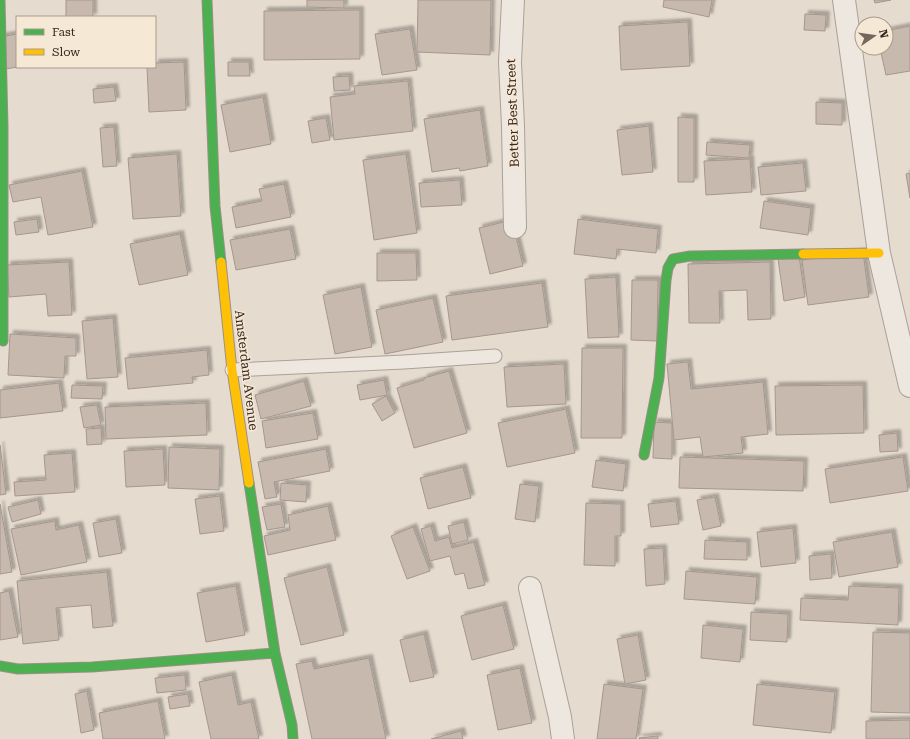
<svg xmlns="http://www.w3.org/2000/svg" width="910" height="739" font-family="'Roboto Serif',serif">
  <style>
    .building { fill: #c8b9af; stroke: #a5978e; filter: url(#shadow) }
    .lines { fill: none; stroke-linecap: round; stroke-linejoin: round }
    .lane-casing { stroke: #aaa197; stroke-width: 15 }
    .street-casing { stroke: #aaa197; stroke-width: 24 }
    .fast-casing { stroke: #9a9087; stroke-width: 11 }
    .slow-casing { stroke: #9a9087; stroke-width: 11 }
    .lane { stroke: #ede7e0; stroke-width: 13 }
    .street { stroke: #ede7e0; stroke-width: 22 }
    .fast { stroke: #4caf50; stroke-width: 9 }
    .slow { stroke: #ffc107; stroke-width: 9 }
    .labels { text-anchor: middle; stroke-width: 3; stroke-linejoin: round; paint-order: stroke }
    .street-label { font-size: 13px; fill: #39281f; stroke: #f5e8d5 }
  </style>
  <defs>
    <filter id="shadow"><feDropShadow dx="3.5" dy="-3.5" stdDeviation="1" flood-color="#0004"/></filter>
  </defs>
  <rect width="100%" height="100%" fill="#e5dbce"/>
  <path class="building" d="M66,0H93V17H66Z
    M307,0H344V8L307,7Z
    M418,0H491L490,55L417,52Z
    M664,0H712L709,17L663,7Z
    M874,0H891L875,3Z
    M360,10V59L264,60V11Z
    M805,14L826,15L825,31L804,30Z
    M688,22L690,66L621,70L619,26Z
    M910,26V71L886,75L880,48H886V31Z
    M410,29L417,70L382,75L375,34Z
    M17,34V67L0,70V37Z
    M184,62L186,110L149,112L147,67H155V63Z
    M228,62H249L250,76H228Z
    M349,76L350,90L334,91L333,77Z
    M408,81L413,131L334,140L330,97L355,94L354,86Z
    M114,87L116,101L94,103L93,89Z
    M263,97L271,144L230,152L221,105Z
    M816,102L842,103V125L816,124Z
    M480,110L488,166L460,171L459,168L432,172L424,119Z
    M678,117L694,118V182H678Z
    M326,118L330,140L312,143L308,121Z
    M649,126L653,172L622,175L617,130Z
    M114,127L117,166L103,167L100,128Z
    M707,142L750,145L749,158L706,155Z
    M177,154L181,216L133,219L128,158Z
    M406,154L417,233L374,240L363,160Z
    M750,159L752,192L706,195L704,161Z
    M803,163L806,191L761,195L758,167Z
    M82,171L93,227L48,235L41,197L13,202L9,185Z
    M910,173V198L906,174Z
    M460,180L462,205L421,207L419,183Z
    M284,184L291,217L236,228L232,207L262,201L259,189Z
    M764,201L811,208L808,235L760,228Z
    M37,219L39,232L16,235L14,222Z
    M578,219L658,229L656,253L617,249L616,259L574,254Z
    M512,220L523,266L490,274L479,228Z
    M290,229L296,259L236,270L230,240Z
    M180,234L188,275L139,285L130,244Z
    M863,252L869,297L808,305L802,260Z
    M377,253H416L417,280L377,281Z
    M799,256L805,297L784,301L778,259Z
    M69,262L72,315L48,316L46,294L9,297L7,265Z
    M770,262L771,319L748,320L747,290L719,291L720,323H689L688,264Z
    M616,277L619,337L588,338L585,279Z
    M632,280H658L657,341L631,340Z
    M542,283L548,327L452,340L446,296Z
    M361,287L372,347L335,354L323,295Z
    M433,298L443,342L385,354L376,310Z
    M113,318L118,377L87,379L82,321Z
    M10,334L76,338V356H65L64,378L8,375Z
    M582,348H623L622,438H581Z
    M207,350L209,375L192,377L193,383L128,389L125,358Z
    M688,362L691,389L763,382L768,434L741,437L743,453L703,457L700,437L674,440L667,364Z
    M564,364L566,404L507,407L504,367Z
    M449,371L467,433L414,448L397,388L424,380V378Z
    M384,380L387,395L360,400L357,385Z
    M304,381L311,406L261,419L255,395Z
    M59,383L63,411L0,418V390Z
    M72,385L103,386L102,399L71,398Z
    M863,385L864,433L776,435L775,386Z
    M386,396L395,413L382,421L372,404Z
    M206,403L207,435L106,439L105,407Z
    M97,405L101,425L84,428L80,407Z
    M566,409L575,453L507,467L498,423Z
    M313,413L318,439L266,448L262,421Z
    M654,422L672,423V459L653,458Z
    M101,428L102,444L87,445L86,429Z
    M897,433L898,451L880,452L879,435Z
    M0,445L6,494L0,495Z
    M169,447L220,449L219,490L168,488Z
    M163,449L165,485L126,487L124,451Z
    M326,449L330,471L274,482L277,497L265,499L258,462Z
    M72,453L75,492L15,496L14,482L46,480L44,455Z
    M680,457L804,461L803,491L679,488Z
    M903,457L908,491L830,503L825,469Z
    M596,460L626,464L623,491L592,487Z
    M463,467L471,498L428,509L420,478Z
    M281,483L307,485L306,502L280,500Z
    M520,484L539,486L535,522L515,519Z
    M220,496L224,531L200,534L195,499Z
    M715,497L721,526L703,530L697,500Z
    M38,500L41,514L12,522L8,507Z
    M676,501L679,524L651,527L648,504Z
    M586,503L621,504V536H615V566L584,565Z
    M0,504L12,572L0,574Z
    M281,504L285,527L267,530L262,507Z
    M328,506L336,540L268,555L264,536L290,530L288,515Z
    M116,519L122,553L99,557L93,523Z
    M55,521L56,530L79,525L87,562L21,575L11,529Z
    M464,522L468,540L452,544L448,526Z
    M431,526L435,541L449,537L452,548L474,542L485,585L468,589L464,573L455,575L450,556L430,561L421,529Z
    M413,527L430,571L407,579L391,536Z
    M793,528L796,563L761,567L757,532Z
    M892,532L898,567L839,577L833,542Z
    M705,540L747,542V560L704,559Z
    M663,548L665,584L646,586L644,549Z
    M831,554L832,578L810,580L809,556Z
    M327,567L344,635L301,645L284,578Z
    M686,571L757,577L755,604L684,599Z
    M107,572L113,626L93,628L91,605L56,608L59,640L23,644L17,581Z
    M236,586L245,635L206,642L197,593Z
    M849,586L899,588L898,625L800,620L801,598L848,600Z
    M9,591L18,637L0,640V593Z
    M503,605L514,649L472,660L461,616Z
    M751,612L788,614L787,642L750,640Z
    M703,625L743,629L740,662L701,658Z
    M873,632L910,633V713L871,712Z
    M424,634L434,677L410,682L400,640Z
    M638,635L646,680L625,684L617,639Z
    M369,658L386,739H312L296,664L312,661L314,669Z
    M520,668L532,723L498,730L487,675Z
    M185,675L186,690L157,693L155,678Z
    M232,675L238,705L251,702L259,739H211L199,682Z
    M604,684L643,689L636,739H597Z
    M757,684L835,692L831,733L753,725Z
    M87,691L94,730L81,733L75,694Z
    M188,694L190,706L170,709L168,697Z
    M158,701L165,739H103L99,713Z
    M910,720V739H866V721Z
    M461,731L463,739H431Z
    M658,736V739H639V738Z"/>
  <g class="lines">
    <defs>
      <path id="lane" d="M232,370L404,362L495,356"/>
      <path id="street" d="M513,0L510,62L513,126L515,227
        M844,0L879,253L910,386
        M530,588L560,717L563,739"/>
      <path id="fast" d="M0,0L3,127V341
        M207,0L215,206L221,262
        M644,455L659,378L666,280L668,268L673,259L690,256L803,254
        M249,483L275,653L292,725L293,739
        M0,666L18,669L92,667L275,653"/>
      <path id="slow" d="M803,254L879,253
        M221,262L232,370L249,483"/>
    </defs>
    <use href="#lane" class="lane-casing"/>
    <use href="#street" class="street-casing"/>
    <use href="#fast" class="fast-casing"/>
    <use href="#slow" class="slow-casing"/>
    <use href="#lane" class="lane"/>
    <use href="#street" class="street"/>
    <use href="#fast" class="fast"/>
    <use href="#slow" class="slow"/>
  </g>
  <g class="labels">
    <g class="street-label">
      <text transform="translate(512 113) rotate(-92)" y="5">Better Best Street</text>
      <text transform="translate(247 370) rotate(83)" y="5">Amsterdam Avenue</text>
    </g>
  </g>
  <rect x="16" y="16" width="140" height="52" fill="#f5e8d5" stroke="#aa9b8c"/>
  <rect x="24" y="29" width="20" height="6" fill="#4caf50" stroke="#aa9b8c"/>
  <text x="52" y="36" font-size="12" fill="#39281f">Fast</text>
  <rect x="24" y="49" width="20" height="6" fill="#ffc107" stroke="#aa9b8c"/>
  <text x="52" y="56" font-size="12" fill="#39281f">Slow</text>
  <g transform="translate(874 36) rotate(77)"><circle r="19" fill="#f5e8d5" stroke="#aa9b8c"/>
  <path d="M0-3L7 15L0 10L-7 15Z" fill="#75675c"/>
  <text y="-6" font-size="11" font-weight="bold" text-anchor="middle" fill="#39281f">N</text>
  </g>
</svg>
